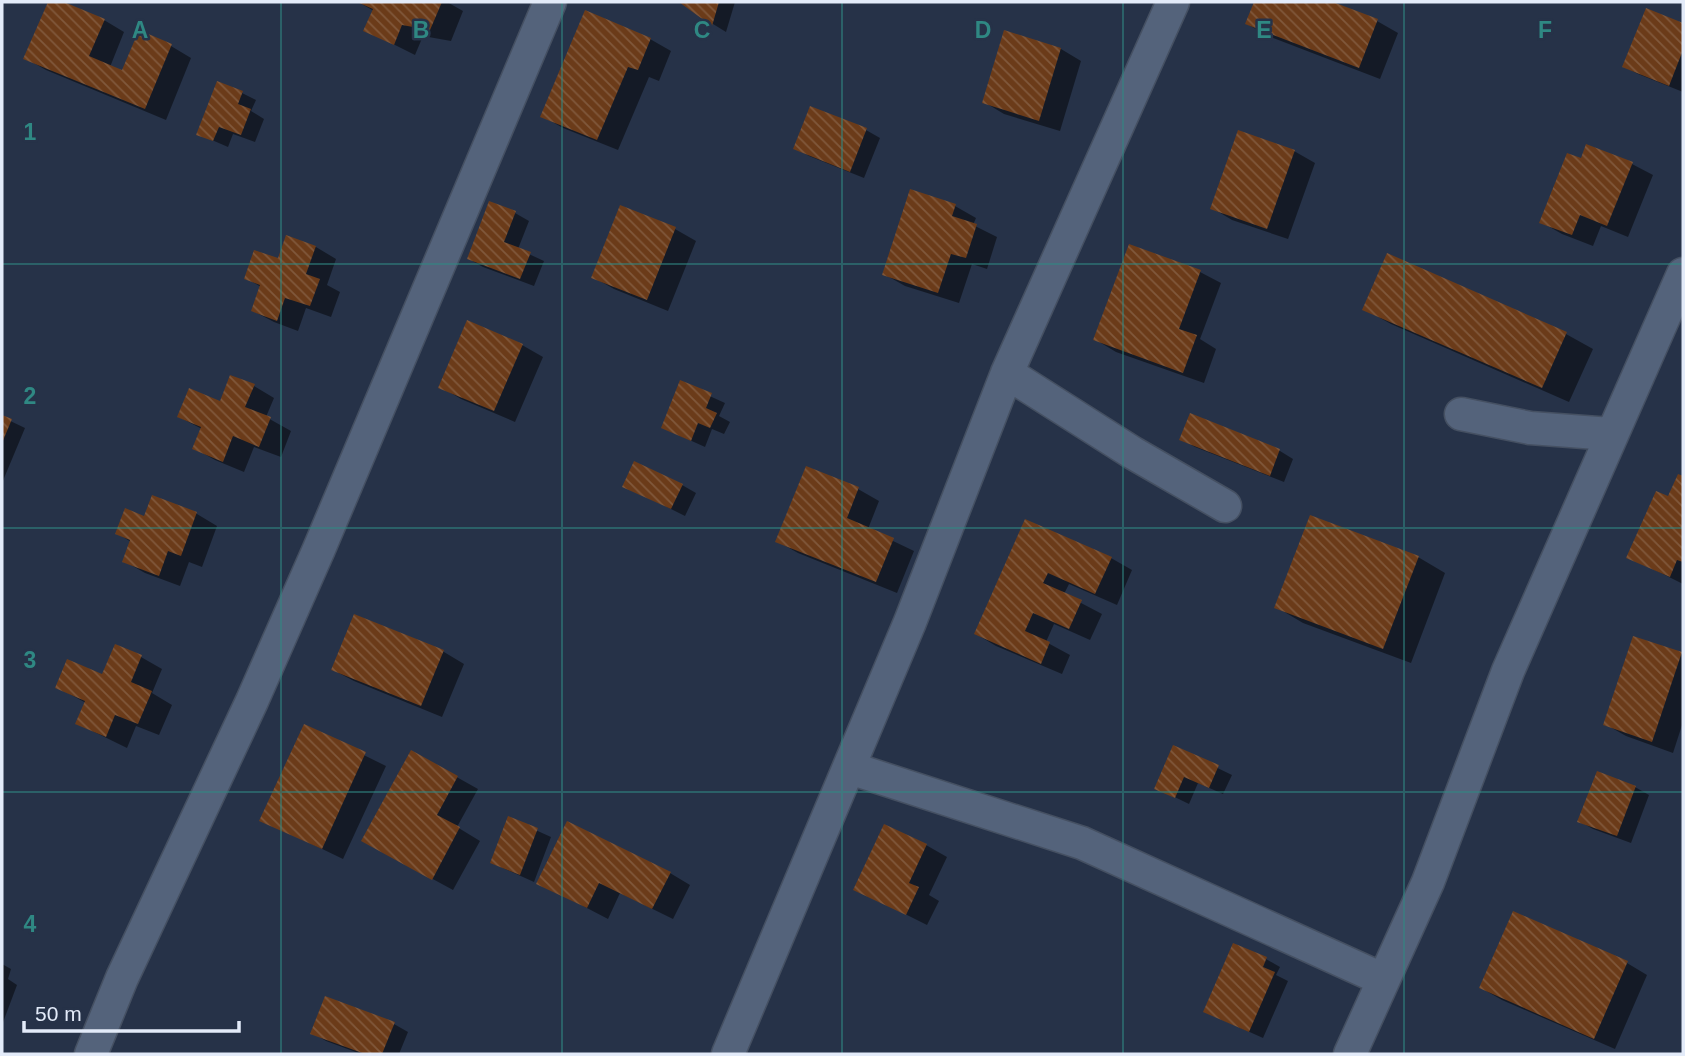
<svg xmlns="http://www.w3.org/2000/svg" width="1685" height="1056" font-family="Arial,sans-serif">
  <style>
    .shadow { fill: #0007 }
    .building { fill: url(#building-back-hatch) }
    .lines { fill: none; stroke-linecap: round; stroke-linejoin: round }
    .minor-casing { stroke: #455062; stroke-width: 35 }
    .minor { stroke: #54637b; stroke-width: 32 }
    .grid { fill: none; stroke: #2f8883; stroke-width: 2; stroke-opacity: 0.55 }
    .grid-label { font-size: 23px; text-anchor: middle; font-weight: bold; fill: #2f8883; stroke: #263248; stroke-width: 5; stroke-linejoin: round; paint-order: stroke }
  </style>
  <defs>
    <pattern id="building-back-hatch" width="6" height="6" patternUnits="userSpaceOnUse" patternTransform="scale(1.75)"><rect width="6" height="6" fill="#6b3b19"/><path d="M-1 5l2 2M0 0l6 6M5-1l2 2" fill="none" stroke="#80583b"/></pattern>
  </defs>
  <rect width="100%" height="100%" fill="#263248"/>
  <path class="shadow" d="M50,2H60L104,20L124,32L110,67L123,72L171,46L191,58L166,120L46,70L25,58Z
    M358,2H447L463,11L451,41L423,36L415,55L365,30L374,11Z
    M685,2H735L726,32L713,24Z
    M1256,2H1328L1377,21L1398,33L1380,79L1268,36L1247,24Z
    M1647,11L1683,25V92L1638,74L1625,67Z
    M1005,32L1061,49L1081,61L1060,131L1004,114L984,102Z
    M650,39L671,51L659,81L649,77L618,150L563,128L542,116Z
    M242,93L256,100L251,111L264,119L255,142L233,134L228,147L198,134Z
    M866,130L880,138L864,178L809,156L795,148Z
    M1294,151L1315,163L1288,239L1232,220L1212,208Z
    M1582,160L1632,164L1653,175L1628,237L1601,226L1593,246L1562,234L1541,222Z
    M955,206L976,218L973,225L997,237L987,269L972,264L959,303L905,286L884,274Z
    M621,208L675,229L696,241L668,311L614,289L593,277Z
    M515,213L529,221L518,249L544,261L534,286L483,267L469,259Z
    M287,238L316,247L336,259L327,285L340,292L331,317L306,308L298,331L274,322L253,311L261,287L246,278L279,261Z
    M1130,246L1200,272L1221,283L1200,339L1216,349L1204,383L1116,352L1096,340Z
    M1364,309L1566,334L1593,349L1569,402L1391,324Z
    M522,345L543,357L515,422L461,399L441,387Z
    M681,383L725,403L719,416L730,422L724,434L712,429L705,447L663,428Z
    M254,386L274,398L266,417L291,431L281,457L254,447L244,472L215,460L194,448L202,429L179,417L221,403Z
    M1191,416L1280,451L1293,459L1284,482L1195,447L1182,440Z
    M2,417L25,428L2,483Z
    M807,468L858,489L879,501L868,529L914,551L897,593L798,553L777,541Z
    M1679,476L1683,478V584L1629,557L1669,498Z
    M682,485L696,493L685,516L625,486Z
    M153,498L197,514L217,526L202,567L189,562L180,586L145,573L124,561L131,542L117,533L145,518Z
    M1026,521L1111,558L1132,570L1117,605L1069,584L1064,594L1102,614L1090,640L1054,624L1046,642L1070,655L1062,674L996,646L976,634Z
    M1418,557L1445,573L1411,663L1303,623L1276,607Z
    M355,617L444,652L464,664L442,717L354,681L333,670Z
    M1681,654L1683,655V722L1673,753L1626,736L1605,724Z
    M141,657L162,669L152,693L172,705L159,735L136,726L127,748L78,724L86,703L57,687L103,676Z
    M305,726L386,766L343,859L262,820Z
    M1174,747L1232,775L1223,794L1198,783L1189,804L1156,788Z
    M412,752L478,789L457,827L480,841L453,890L383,852Z
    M1635,787L1649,795L1631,843L1593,829L1579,821Z
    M509,818L551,837L534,882L492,863Z
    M926,845L947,857L929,895L939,901L927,925L855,889Z
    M670,873L690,885L673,919L620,893L608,919L539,883Z
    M1266,959L1280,967L1276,975L1288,981L1263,1038L1205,1012Z
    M1627,963L1647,975L1615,1049L1502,1000L1481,988Z
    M2,964L11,969L8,979L17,985L2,1025Z
    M394,1024L408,1032L399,1054H361L326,1041L313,1033Z"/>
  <path class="building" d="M48,2H64L105,19L89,56L122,70L139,30L172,44L145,109L23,59Z
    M357,2H442L430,30L402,25L394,45L363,31L373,9Z
    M679,2H719L712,26L683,5Z
    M1254,2H1333L1378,19L1359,68L1245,24Z
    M1646,8L1683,23V50L1669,86L1622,67Z
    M585,10L651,38L638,70L628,67L597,140L540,117Z
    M1004,30L1061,48L1039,121L982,103Z
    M217,81L243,91L238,104L251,109L241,135L219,127L213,141L196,135Z
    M810,106L867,128L850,172L793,149Z
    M1238,130L1295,150L1267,229L1210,209Z
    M1586,144L1633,162L1607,226L1580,215L1572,235L1539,223L1567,153L1581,158Z
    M910,189L956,204L952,216L977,224L966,258L951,254L938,293L882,275Z
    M489,201L516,211L504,242L531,252L520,279L467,259Z
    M620,205L676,227L647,300L591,278Z
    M286,235L316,246L306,274L320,279L310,306L285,298L277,321L251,311L260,285L244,279L254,250L278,258Z
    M1129,244L1201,270L1179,329L1197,335L1183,373L1093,340Z
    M1387,253L1567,332L1542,388L1362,310Z
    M467,320L523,344L494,411L438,388Z
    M230,375L255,384L245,407L271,417L259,447L233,436L223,462L192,449L201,427L177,417L189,388L220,401Z
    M680,380L712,393L706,408L717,413L710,428L698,423L691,441L661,428Z
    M1190,413L1280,449L1270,476L1179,440Z
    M2,415L12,419L2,443Z
    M634,461L683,484L671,509L622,487Z
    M806,466L859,487L847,518L894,538L876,582L775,542Z
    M1678,474L1683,476V562L1677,560L1670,577L1626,558L1656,491L1668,496Z
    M152,495L197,512L181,556L168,551L159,576L122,562L130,540L115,534L125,508L144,516Z
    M1310,515L1419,556L1383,649L1274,608Z
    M1025,519L1112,557L1095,594L1048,573L1043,583L1082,600L1069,629L1033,613L1025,631L1050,642L1041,664L974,634Z
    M354,614L444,650L421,706L331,670Z
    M1633,636L1682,652L1652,742L1603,725Z
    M115,644L142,655L131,682L152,691L138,724L115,715L106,737L75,724L85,701L55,688L67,659L102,674Z
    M304,724L366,752L322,849L259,821Z
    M1173,745L1219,765L1209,788L1184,777L1175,798L1154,789Z
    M411,750L458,776L437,815L460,827L432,880L361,841Z
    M1597,771L1636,786L1617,836L1577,822Z
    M508,816L538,828L520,875L490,863Z
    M567,821L671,872L652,909L599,883L587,908L536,884Z
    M884,824L927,844L909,883L919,887L906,915L853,890Z
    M1513,911L1628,961L1594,1039L1479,988Z
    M1233,943L1267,957L1263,967L1275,972L1249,1032L1203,1012Z
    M325,996L395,1022L382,1054H365L310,1034Z"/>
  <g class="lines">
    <defs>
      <path id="minor" d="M1007,373L1133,453L1225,506
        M1461,414L1530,428L1611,434
        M850,768L1082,843L1382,979
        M91,1054L122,978L252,701L319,549L550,2
        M728,1054L910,622L1007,373L1173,2
        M1350,1054L1428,882L1508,671L1683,274"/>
    </defs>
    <use href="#minor" class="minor-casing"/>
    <use href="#minor" class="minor"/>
  </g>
  <path class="grid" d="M281,2V1054M562,2V1054M842,2V1054M1123,2V1054M1404,2V1054M2,264H1683M2,528H1683M2,792H1683"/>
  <g class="grid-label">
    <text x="140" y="38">A</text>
    <text x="421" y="38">B</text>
    <text x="702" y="38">C</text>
    <text x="983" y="38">D</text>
    <text x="1264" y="38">E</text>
    <text x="1545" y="38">F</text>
    <text x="30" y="140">1</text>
    <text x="30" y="404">2</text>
    <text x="30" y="668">3</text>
    <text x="30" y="932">4</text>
  </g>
  <rect width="1685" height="1056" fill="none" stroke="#e3ebf9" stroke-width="7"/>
  <path d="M24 1021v10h215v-10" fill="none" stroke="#e3ebf9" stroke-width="3.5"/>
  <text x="35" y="1021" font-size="21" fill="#e3ebf9" stroke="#263248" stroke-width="5" paint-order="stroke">50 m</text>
</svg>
